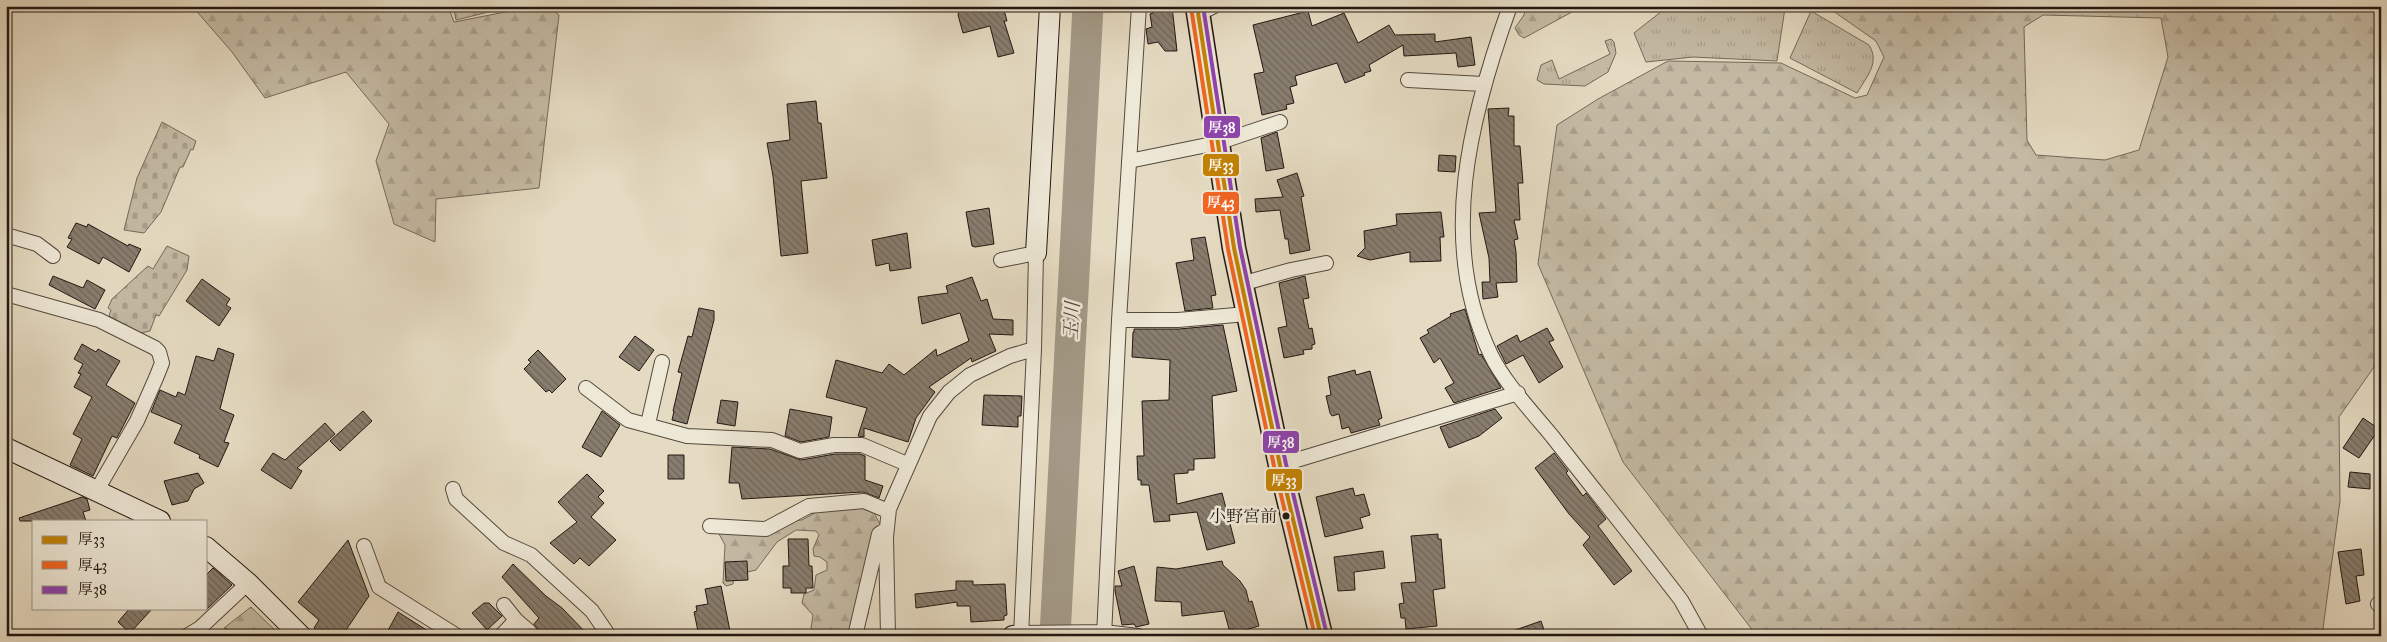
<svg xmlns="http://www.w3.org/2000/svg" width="2387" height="642" font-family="'IM FELL Great Primer','Noto Serif JP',serif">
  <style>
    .grass { fill: url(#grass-tufts); stroke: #74695b }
    .forest { fill: url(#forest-firs); stroke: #74695b; fill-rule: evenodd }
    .cemetery { fill: url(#cemetery-stones); stroke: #74695b }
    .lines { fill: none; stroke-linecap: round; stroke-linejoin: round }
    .river { stroke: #a39986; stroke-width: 31 }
    .building { fill: url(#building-back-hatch); stroke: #231812 }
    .street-casing { stroke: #54493e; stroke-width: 16 }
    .secondary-casing { stroke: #231812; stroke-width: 22 }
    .primary-casing { stroke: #231812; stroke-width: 25 }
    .street { stroke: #eee8d7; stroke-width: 14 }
    .secondary { stroke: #eee8d7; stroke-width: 20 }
    .primary { stroke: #e5dbc2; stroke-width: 22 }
    .bus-1-casing { stroke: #eee8d7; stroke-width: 8 }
    .bus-2-casing { stroke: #eee8d7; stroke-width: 8 }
    .bus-3-casing { stroke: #eee8d7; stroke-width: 8 }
    .bus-1 { stroke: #c28204; stroke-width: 4 }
    .bus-2 { stroke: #f26522; stroke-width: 4 }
    .bus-3 { stroke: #8e44ad; stroke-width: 4 }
    .bus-dot { fill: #231812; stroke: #eee8d7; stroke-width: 2 }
    .labels { text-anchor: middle; stroke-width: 5; stroke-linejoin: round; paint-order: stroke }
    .bus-label { font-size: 17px; fill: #231812; stroke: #eee8d7; text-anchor: end }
    .water-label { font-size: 19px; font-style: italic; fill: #564c40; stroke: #eee8d7 }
    .line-badge { stroke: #eee8d7; stroke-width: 2 }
    .badge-label { font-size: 14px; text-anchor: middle; font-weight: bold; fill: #fff }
  </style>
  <defs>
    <pattern id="grass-tufts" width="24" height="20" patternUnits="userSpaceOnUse" patternTransform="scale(1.25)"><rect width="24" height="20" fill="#c4baa4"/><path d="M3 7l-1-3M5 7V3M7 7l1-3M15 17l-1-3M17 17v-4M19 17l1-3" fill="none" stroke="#a89f8c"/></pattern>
    <pattern id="forest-firs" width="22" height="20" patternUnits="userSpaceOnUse" patternTransform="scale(1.25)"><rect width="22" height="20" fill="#c4baa4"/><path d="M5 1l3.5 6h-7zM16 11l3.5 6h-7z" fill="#a89f8c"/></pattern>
    <pattern id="cemetery-stones" width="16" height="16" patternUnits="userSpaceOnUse" patternTransform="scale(1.25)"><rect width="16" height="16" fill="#c4baa4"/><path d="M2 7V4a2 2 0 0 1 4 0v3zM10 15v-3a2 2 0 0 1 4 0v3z" fill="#a89f8c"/></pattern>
    <pattern id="building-back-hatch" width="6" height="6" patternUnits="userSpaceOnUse" patternTransform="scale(1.25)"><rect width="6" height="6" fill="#887d6e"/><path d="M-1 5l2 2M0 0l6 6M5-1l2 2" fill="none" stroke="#6f6559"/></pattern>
  </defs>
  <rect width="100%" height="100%" fill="#e5dbc2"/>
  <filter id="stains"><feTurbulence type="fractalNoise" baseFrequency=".004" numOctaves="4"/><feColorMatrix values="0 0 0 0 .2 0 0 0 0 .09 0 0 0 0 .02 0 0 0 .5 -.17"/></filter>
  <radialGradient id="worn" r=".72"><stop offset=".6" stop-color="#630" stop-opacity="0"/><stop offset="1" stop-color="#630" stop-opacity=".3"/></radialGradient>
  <path class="grass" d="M1768,6L1785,8L1777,61L1693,57L1646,62L1634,33L1667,7Z
    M1811,11L1869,45C1880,63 1867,76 1857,93L1790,58Z
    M1611,39L1614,42L1616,53L1608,72L1585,86L1544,84L1537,80L1541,65L1552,60L1559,79L1610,54L1605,41Z"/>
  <path class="forest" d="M192,6H448L454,22L536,6H547L559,15L539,188L436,199L435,242L394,224L376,161L389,124L346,72L265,98L232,52Z
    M1526,6H1583L1524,38L1519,35L1515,28L1524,15Z
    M1826,6H2381V357L2339,417L2340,501L2322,636H1757L1623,462L1538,264L1557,125L1598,99L1668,61L1781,63L1855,98L1867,95L1884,57L1876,41ZM2043,15L2161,18L2168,57L2139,150L2105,160L2036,155L2027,140L2024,27Z
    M860,507L872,509L881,526L868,614L861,636H817L811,628L813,615L802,603L804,594L814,590L816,575L827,570V562L820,557L814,556L813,549L819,535L816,531L796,530L777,542L756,570L734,575L733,584L726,586L723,583L725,545L719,534V528L802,520L822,509Z
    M251,607L281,636H234L224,628Z"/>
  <path class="cemetery" d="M453,6H513L456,20Z
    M162,122L196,141L193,150L191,149L183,167H180L161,212L144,233L124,230L137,178Z
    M167,246L189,256L187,270L159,316L156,315L150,331L141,333L109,316L111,310L108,308L112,299L148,266L153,269Z"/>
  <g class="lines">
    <path class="river" d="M1055,636L1088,6"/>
  </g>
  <path class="building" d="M967,6H1003L1007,21H1004L1014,53L998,57L990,26L963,33L958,15L959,11L967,9Z
    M1154,6H1172L1177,51H1165L1158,42L1148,44L1146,29L1152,27L1150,14L1153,13Z
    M1308,11L1312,26L1344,13L1358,43L1389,25L1395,35L1435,34V42L1471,37L1475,65L1458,67L1456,53L1404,56L1403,45L1369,65L1371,71L1364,73L1365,75L1345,83L1337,63L1295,76L1297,85L1290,87L1294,103L1286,105L1287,109L1262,115L1254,74L1264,72L1253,25Z
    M816,101L818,123H821L827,178L801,181L808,253L781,256L773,176L767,143L790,140L787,104Z
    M1509,108L1508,116H1514V146H1520L1523,183H1518L1520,220H1514L1518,239L1514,240L1516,252L1517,282L1496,283L1498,297L1483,299L1482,282H1490L1489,258L1479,213L1496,212L1488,109Z
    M1277,132L1284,168L1266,171L1261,138Z
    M1439,155L1456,156L1455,172L1438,171Z
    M1297,173L1304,196L1301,197L1310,250L1290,254L1288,239H1285L1280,210L1256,212L1255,199L1283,197L1277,180Z
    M989,208L994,244L975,247L972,246L966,212Z
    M1441,212L1444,237H1440L1441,261L1410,262V252L1370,260L1357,256L1365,248L1364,231L1397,225L1396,214Z
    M76,223L87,227L88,224L128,246L129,244L141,249L129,272L103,257L99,264L67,247L72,239L68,238Z
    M907,233L911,268L890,271L889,263L876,266L872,240Z
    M1205,237L1216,295L1211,296L1213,308L1185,311L1176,263L1194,260L1191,239Z
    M53,276L83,288L87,280L105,290L95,309L49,285Z
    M1305,276L1309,298L1303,299L1309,329L1312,328L1315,344L1312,345V349L1303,350L1304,354L1284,358L1278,328L1287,326L1279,283Z
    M972,277L981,301L987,299L993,319L1013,320V335L989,334L996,351L972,362L971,358L929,387L935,392L916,418L908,442L864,428V437L858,436L867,408L826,397L836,360L882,373L889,364L904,375L936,349L937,356L969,341L960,313L922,324L918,297L948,293L946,286Z
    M202,279L230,299L226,305L231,308L219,326L186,301Z
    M699,308L714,311V320L687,424L672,420L674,411H673L682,373L678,372L688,336L692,337Z
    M1465,309L1479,355L1481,354L1501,388L1454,403L1445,388L1454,383L1440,358L1434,363L1420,338L1429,333L1427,330L1451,316L1450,314Z
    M1223,325L1237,391L1212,396L1215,458L1194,459V470H1188V473L1174,474L1177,504L1222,493L1235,543L1207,550L1197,512L1169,515L1170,521L1154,522L1149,485H1141V480H1138L1137,456H1144L1142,401L1169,400L1170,360L1132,357L1133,332H1134V329H1179Z
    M1547,328L1554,340L1549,342L1563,367L1539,383L1523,355L1506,364L1497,346L1517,335L1520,342Z
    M635,336L654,350L639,371L619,357Z
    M82,344L96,352L98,349L120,361L106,385L135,403L117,438L112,436L93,476L70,465L82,439L73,434L92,397L74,387L81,374L78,373L83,364L74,359Z
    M218,348L234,354L220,409L234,415L224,442L229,443L218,467L199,458L200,455L174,443L182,425L151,412L160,390L176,397L178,392L185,395L196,356L214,361Z
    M538,350L566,379L552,393L549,390L546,392L524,369L531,362L528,360Z
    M1355,370L1356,375L1370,371L1382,418L1378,420L1380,425L1351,433L1349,427L1342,429L1339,414L1332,416L1330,413L1326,396L1331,395L1328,377Z
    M984,395L1022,396L1021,416H1018V427L982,425Z
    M721,400L738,402L735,426L717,423Z
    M790,409L832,417L829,437L801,442L785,436Z
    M1495,409L1502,418L1479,436L1449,448L1440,427Z
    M363,411L372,421L340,451L330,441Z
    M602,411L620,425L601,457L582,447Z
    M2363,418L2379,429L2359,458L2343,448Z
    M325,423L335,434L297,468L302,471L291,489L261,470L273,453L285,460Z
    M732,447L770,449L801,460L835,454H860L865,456V480L883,486L879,498L863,492L742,499L739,483H729Z
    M1554,453L1568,471L1566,473L1583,496L1586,493L1606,519L1598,526L1632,571L1614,585L1583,545L1590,537L1569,514L1535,468Z
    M668,455H684V479H668Z
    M2350,472L2370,474V489L2348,487Z
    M198,473L204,483L194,489L188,501L172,505L164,481Z
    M587,474L604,491L598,497L604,503L591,517L616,540L589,566L580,558L574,564L550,543L577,522L558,502Z
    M1353,488L1355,496L1364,494L1370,515L1360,518L1363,528L1325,537L1316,497Z
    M82,497L87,499L90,510L83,512L86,521H20L19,518Z
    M1438,534V539H1441L1445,588L1433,590L1437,626L1406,629L1405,618H1401L1399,604L1404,603L1401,583L1416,582L1411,536Z
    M788,539H808L809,566H812L813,588H806V593H791V588H783V566H789Z
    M348,540L369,596L342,636H325L314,628L319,620L298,602Z
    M2361,549L2364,575L2356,576L2360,601L2346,604L2338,552Z
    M1383,551L1385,568L1354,572L1355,590L1338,591L1334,557Z
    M747,561L748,580L726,581L725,562Z
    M1222,561L1223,565L1240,581L1246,590L1249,602L1252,601L1259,626L1235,633L1233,629H1229L1224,611L1182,616L1181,602L1155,601L1157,567L1176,569Z
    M513,564L546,596L562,608L589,636H538V630L534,624L539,618L502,577Z
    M1134,566L1149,624L1136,627L1134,624L1122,625L1115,591V586H1122L1118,571Z
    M213,568L232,585L206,610V575Z
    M956,581H973V585L1005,584L1007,615L1004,616V620L971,622L970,606H957V602L916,608L915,594L956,590Z
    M721,586L731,636H699L694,612L697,611L696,606L708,604L705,589Z
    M484,603H489L502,616L487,630L472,613Z
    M130,608H153L130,633L118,622Z
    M398,612L436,636H385Z
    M1541,621L1546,636H1504V634Z"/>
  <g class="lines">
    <defs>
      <path id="street" d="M1510,6C1470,117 1437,243 1491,355C1504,382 1533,413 1552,436C1595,491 1639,545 1681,600L1701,636
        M1198,14L1214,6
        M1408,80L1483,84
        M1129,161L1217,143L1280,122
        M6,235L37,244L53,256
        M1001,260L1036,253L1034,349L1021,636
        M1241,284L1291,270L1326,263
        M6,294L99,320L155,348L159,352L162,363L156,378L137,421L97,490
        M1119,320H1178L1247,314
        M586,388L628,420L687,436L772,440L800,451L834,445H862L907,464
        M648,424L662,362
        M1280,465L1518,393
        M453,489L456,499L504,543L531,555L592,611L609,636
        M710,526L766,529L809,506L864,501L888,511
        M364,546L379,587L457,636
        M2378,604L2381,603
        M504,605L516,620
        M1021,633L1104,632L1138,636
        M187,636L200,628L248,583
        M501,636L516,620L530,632
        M855,636L879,534L885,530
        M888,636L886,537L889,509L930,416L949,392L970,375L1010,356L1034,349
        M1104,636L1119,320L1139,6"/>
      <path id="secondary" d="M1036,253L1050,6
        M6,448L160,521
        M206,547L248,583L301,636
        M1013,636L1021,635"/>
      <path id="primary" d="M1197,6L1234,248L1280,465L1321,636"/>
    </defs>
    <use href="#street" class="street-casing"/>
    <use href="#secondary" class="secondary-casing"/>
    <use href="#primary" class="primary-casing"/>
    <use href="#street" class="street"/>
    <use href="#secondary" class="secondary"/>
    <use href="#primary" class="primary"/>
    <defs>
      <path id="bus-1" d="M1197,6L1234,248L1280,465L1321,636"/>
      <path id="bus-2" d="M1191,7L1228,249L1274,466L1315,636"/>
      <path id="bus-3" d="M1203,6L1240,247L1286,464L1327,635"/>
    </defs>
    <use href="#bus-1" class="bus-1-casing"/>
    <use href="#bus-2" class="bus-2-casing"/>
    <use href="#bus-3" class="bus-3-casing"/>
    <use href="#bus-1" class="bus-1"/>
    <use href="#bus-2" class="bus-2"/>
    <use href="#bus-3" class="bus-3"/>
  </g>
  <circle class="bus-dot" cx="1286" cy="516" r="4.5"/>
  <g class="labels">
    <g class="bus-label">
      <text x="1277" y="522">小野宮前</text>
    </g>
    <g class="water-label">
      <text transform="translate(1071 321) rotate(-87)" y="7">玉川</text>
    </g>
  </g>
  <g class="line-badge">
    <rect x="1203" y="115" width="38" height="24" rx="5" fill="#8e44ad"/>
    <rect x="1202" y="153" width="38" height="24" rx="5" fill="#c28204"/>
    <rect x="1202" y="191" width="38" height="24" rx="5" fill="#f26522"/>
    <rect x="1262" y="430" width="38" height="24" rx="5" fill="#8e44ad"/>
    <rect x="1265" y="468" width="38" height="24" rx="5" fill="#c28204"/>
  </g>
  <g class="badge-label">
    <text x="1222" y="132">厚38</text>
    <text x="1221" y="170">厚33</text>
    <text x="1221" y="207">厚43</text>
    <text x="1281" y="447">厚38</text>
    <text x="1284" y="485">厚33</text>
  </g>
  <rect width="2387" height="642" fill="none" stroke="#e5dbc2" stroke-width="25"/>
  <rect x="8" y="8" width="2372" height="627" fill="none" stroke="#231812" stroke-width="2.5"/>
  <rect x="12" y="12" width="2362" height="617" fill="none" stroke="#231812"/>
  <rect x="32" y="520" width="175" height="90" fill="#eee8d7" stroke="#9d9588"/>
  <rect x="42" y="536" width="25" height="8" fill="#c28204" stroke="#9d9588"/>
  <text x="78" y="544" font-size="15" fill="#231812">厚33</text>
  <rect x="42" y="561" width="25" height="8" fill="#f26522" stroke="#9d9588"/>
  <text x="78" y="570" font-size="15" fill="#231812">厚43</text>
  <rect x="42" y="586" width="25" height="8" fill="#8e44ad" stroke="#9d9588"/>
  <text x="78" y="594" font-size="15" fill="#231812">厚38</text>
  <rect width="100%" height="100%" filter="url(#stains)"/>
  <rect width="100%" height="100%" fill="url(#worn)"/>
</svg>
